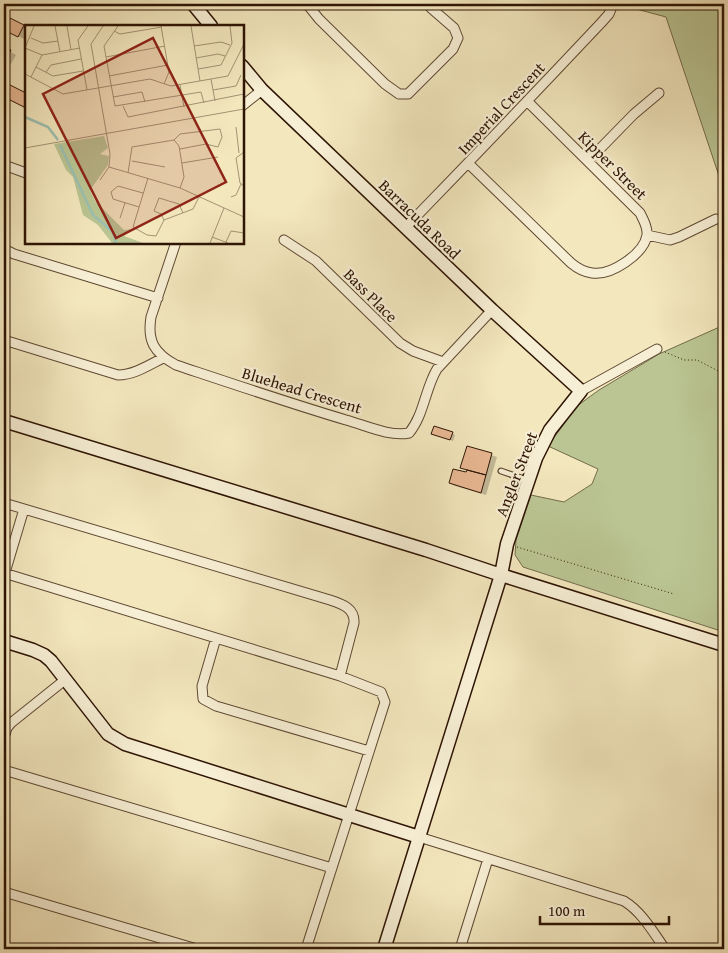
<svg xmlns="http://www.w3.org/2000/svg" width="728" height="953" font-family="'Gentium Book Plus',serif">
  <style>
    .green { fill: #bac593; stroke: #746c4c }
    .shadow { fill: #0003 }
    .building { fill: #e8b893; stroke: #2e1404 }
    .lines { fill: none; stroke-linecap: round; stroke-linejoin: round }
    .lane-casing { stroke: #5f4932; stroke-width: 7 }
    .street-casing { stroke: #5f4932; stroke-width: 11 }
    .secondary-casing { stroke: #2e1404; stroke-width: 15 }
    .path { stroke: #2e1404; stroke-width: 1; stroke-dasharray: 1 2.5; stroke-linecap: butt }
    .lane { stroke: #f7efd5; stroke-width: 4.5 }
    .street { stroke: #f7efd5; stroke-width: 9 }
    .secondary { stroke: #f7efd5; stroke-width: 12 }
    .labels { text-anchor: middle; stroke-width: 4.5; stroke-linejoin: round; paint-order: stroke }
    .street-label { font-size: 16px; fill: #2e1404; stroke: #f7efd5 }
    .inset-river { fill: none; stroke: #9bc0b2; stroke-width: 2.5 }
    .inset-road { fill: none; stroke: #a49374; stroke-width: 1 }
    .view { fill: #8f2418; fill-opacity: 0.15; stroke: #8f2418; stroke-width: 2.5 }
    .inset-edge { fill: none; stroke: #2e1404; stroke-width: 2.5 }
  </style>
  <rect width="100%" height="100%" fill="#f3e7be"/>
  <filter id="stains"><feTurbulence type="fractalNoise" baseFrequency=".004" numOctaves="4"/><feColorMatrix values="0 0 0 0 .2 0 0 0 0 .09 0 0 0 0 .02 0 0 0 .5 -.17"/></filter>
  <radialGradient id="worn" r=".72"><stop offset=".6" stop-color="#630" stop-opacity="0"/><stop offset="1" stop-color="#630" stop-opacity=".3"/></radialGradient>
  <path class="green" d="M618,4H655L672,6L675,4H724V191L666,17Z
    M724,325V632L523,567L515,555L516,540L531,495L564,502L592,484L598,469L548,446L577,406L599,390L659,354Z"/>
  <path class="shadow" d="M4,16L26,28V35L24,39L4,29Z
    M4,48L16,55L11,64L4,60Z
    M452,433L455,435L453,441L436,435Z
    M468,447L497,457L486,495L455,486L450,483L467,474L468,471L462,467Z"/>
  <path class="building" d="M4,15L24,25L18,37L4,30Z
    M4,47L11,50L5,62L4,61Z
    M4,82L26,93V108L4,97Z
    M434,426L453,432L450,440L431,434Z
    M467,446L492,453L486,475L460,468Z
    M453,469L466,472L467,470L486,475L481,493L449,483Z"/>
  <g class="lines">
    <defs>
      <path id="lane" d="M501,471L527,480"/>
      <path id="street" d="M307,4L319,19L385,84L399,94H408L453,49L458,38L454,28L431,8L428,4
        M242,106L262,90
        M588,161L634,114L659,93
        M469,164L571,263C577,268 584,272 592,273C611,276 644,254 647,235C648,227 643,219 640,213L528,102
        M4,165L26,173
        M405,228C471,160 536,92 601,23L609,14L613,4
        M647,235L670,240L679,237L716,219
        M284,240L316,261L400,343L413,351L443,362
        M176,242L151,317C147,341 154,353 176,365C233,384 289,403 346,420C365,425 389,437 409,433C424,415 425,389 437,369L492,310
        M4,249L14,254L158,298
        M4,340L118,375C134,375 149,365 163,358
        M581,391L657,349
        M4,503L330,600C342,604 355,608 354,623L340,676
        M4,573L340,676L381,692L385,702L306,949
        M4,576L24,509
        M216,638L202,686L203,699L216,706L369,751
        M4,738L7,728L11,723L66,679
        M4,770L332,868
        M419,837L624,901C642,912 653,932 665,949
        M4,892L197,949
        M460,949L488,859"/>
      <path id="secondary" d="M193,4L211,26
        M242,66L262,90L492,310L581,391L550,430L536,458L507,544L501,575L384,949
        M4,421L426,550L501,575L724,645
        M4,641L33,650L44,655L51,661L108,734L125,744L419,837"/>
    </defs>
    <use href="#lane" class="lane-casing"/>
    <use href="#street" class="street-casing"/>
    <use href="#secondary" class="secondary-casing"/>
    <path class="path" d="M665,352L684,360H697L724,374
      M517,547L674,594"/>
    <use href="#lane" class="lane"/>
    <use href="#street" class="street"/>
    <use href="#secondary" class="secondary"/>
  </g>
  <g class="labels">
    <g class="street-label">
      <text transform="translate(501 108) rotate(-47)" y="6">Imperial Crescent</text>
      <text transform="translate(613 165) rotate(45)" y="6">Kipper Street</text>
      <text transform="translate(420 219) rotate(44)" y="6">Barracuda Road</text>
      <text transform="translate(371 295) rotate(45)" y="6">Bass Place</text>
      <text transform="translate(302 390) rotate(17)" y="6">Bluehead Crescent</text>
      <text transform="translate(516 474) rotate(-69)" y="6">Angler Street</text>
    </g>
  </g>
  <g transform="translate(25 25)">
    <rect width="219" height="219" fill="#f3e7be"/>
    <path d="M79,111L83,123L75,129L84,131L83,140L65,165L70,176L99,205L108,204L99,211L118,218H87L73,200L58,190L48,152L41,145L29,119Z" fill="#bac593"/>
    <path class="inset-river" d="M0,92L23,102L33,115M35,120L68,190L88,207L91,218"/>
    <path class="inset-road" d="M30,1L35,27M42,1L46,25M93,1L79,21L90,81L176,67L179,78M136,1L144,47L139,59M166,1L175,56M89,6L95,9L137,2M6,13L18,18L33,16M169,21L196,17L205,20M0,23L17,30L55,23M0,23L9,1M81,32L140,21M171,33L193,29L200,31M11,42L28,51L58,46M173,44L196,40L207,18L205,1M21,47L26,40L56,34M0,49L38,69L125,54L146,61L203,51L219,19M84,51L143,40M6,52L17,30M186,54L190,76M155,60L159,82M62,65L53,15L63,1M188,65L211,61L216,50M88,72L117,67L120,77M98,81L103,92L219,69M211,102L214,128M149,115L155,109L195,104L197,112L193,122L181,119L155,124M0,123L219,84M219,127L211,133L215,158L219,161M107,136L140,142M157,138L193,132M84,142L155,163L219,192M103,148L107,122L149,115L154,121L159,152L155,163M123,153L108,202L122,210L131,211L139,195L168,184L174,172M75,155L84,142L85,129L66,19L78,1M206,172L211,170L216,159M114,182L88,174L86,167L93,161L118,168M95,193L100,178M139,195L136,189L129,186L134,173L154,179L158,188M187,212L203,218M201,217L206,206L219,208M185,218L199,183"/>
    <path class="view" d="M128,13L201,157L91,213L18,69Z"/>
    <rect width="219" height="219" class="inset-edge"/>
  </g>
  <rect width="728" height="953" fill="none" stroke="#f3e7be" stroke-width="20"/>
  <rect x="5" y="5" width="718" height="943" fill="none" stroke="#2e1404" stroke-width="2.5"/>
  <rect x="10" y="10" width="708" height="933" fill="none" stroke="#2e1404"/>
  <path d="M540 916v8h129v-8" fill="none" stroke="#2e1404" stroke-width="2.5"/>
  <text x="548" y="916" font-size="15" fill="#2e1404" stroke="#f7efd5" stroke-width="4" paint-order="stroke">100 m</text>
  <rect width="100%" height="100%" filter="url(#stains)"/>
  <rect width="100%" height="100%" fill="url(#worn)"/>
</svg>
